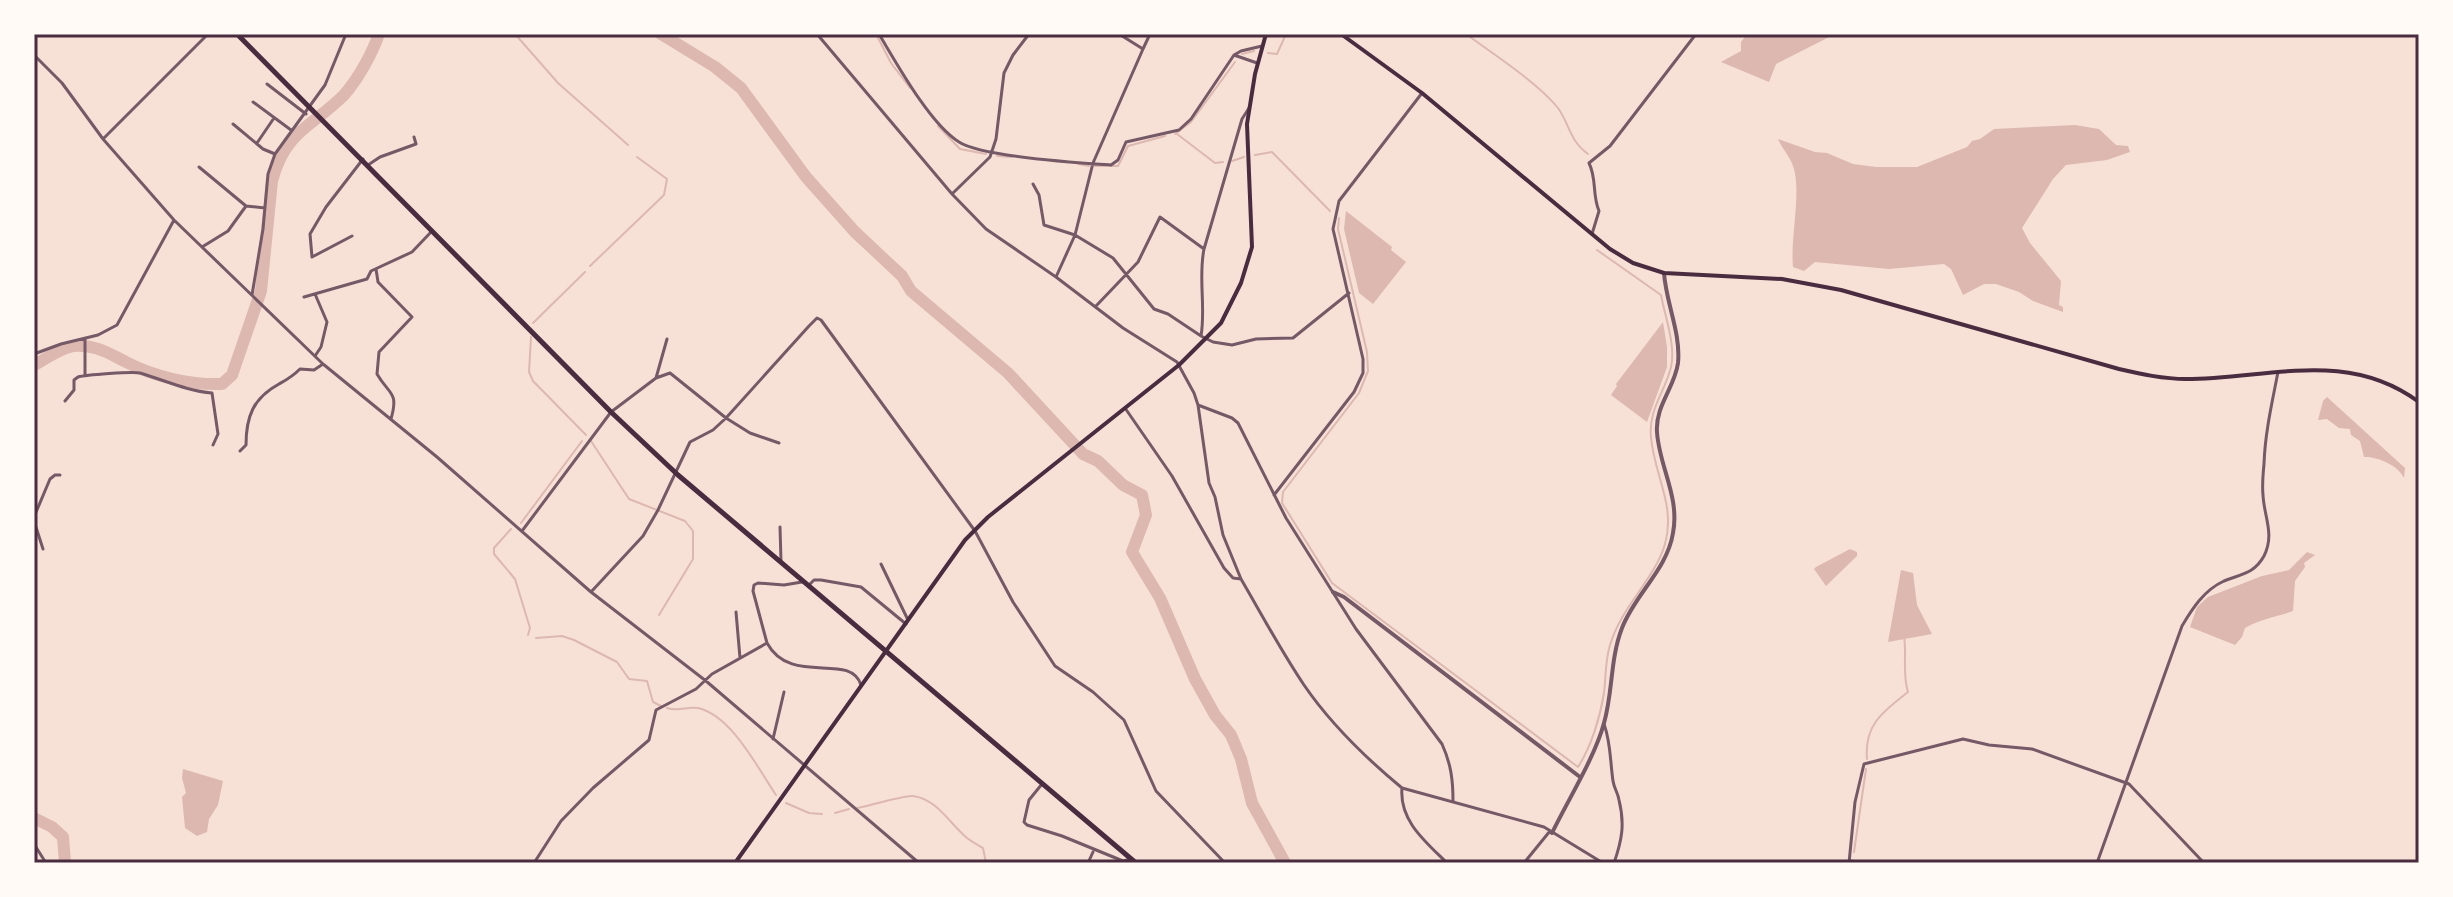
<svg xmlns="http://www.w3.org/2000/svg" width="2453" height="897" font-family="'Roboto Serif',serif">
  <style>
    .water { fill: #dcb8b0 }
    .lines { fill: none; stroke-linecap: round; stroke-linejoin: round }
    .stream { stroke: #dcb8b0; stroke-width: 2 }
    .river { stroke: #dcb8b0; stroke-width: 12 }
    .minor { stroke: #755966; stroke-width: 3 }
    .tertiary { stroke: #755966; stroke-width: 4 }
    .secondary { stroke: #4a2c40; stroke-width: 4 }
    .trunk { stroke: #4a2c40; stroke-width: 5 }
    .neatline { fill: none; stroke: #4a2c40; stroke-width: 3 }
  </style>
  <rect width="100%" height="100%" fill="#f7e1d7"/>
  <path class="water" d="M1747,34H1835L1776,64L1769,82L1721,62L1741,51V42Z
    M2075,125L2099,129L2116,145L2128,146L2130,152L2107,160L2066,165L2053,179L2022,228L2030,243L2061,281L2059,305L2063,307V312L2033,301L2019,292L1996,284H1984L1963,295L1951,269L1944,264L1889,269L1815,262L1804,271L1793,267C1790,238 1802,191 1793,166C1790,156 1782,149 1778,139L1815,152L1827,153L1853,164L1876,167H1917L1967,147L1972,141L1980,139L1994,129Z
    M1346,211L1392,247L1391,250L1406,262L1373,304L1359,293L1344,229Z
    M1663,322L1667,347V367L1647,422L1611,395L1617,386L1616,384Z
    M2327,397L2405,468L2404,478C2399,466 2377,456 2364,457L2360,441L2351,435L2350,429L2339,428L2327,419L2318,420L2323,401Z
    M1850,549L1857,552V556L1826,586L1814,569L1816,567Z
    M2307,552L2315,555L2304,563L2305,567L2295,581L2293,611C2276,617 2260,619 2245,628L2242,637L2235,645L2190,627L2197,607L2208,597L2262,576L2289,570Z
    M1901,570L1913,573L1917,605L1932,634L1888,642Z
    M183,769L223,781L218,805L209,819L207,832L197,836L185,828L182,797L186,793L182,778Z"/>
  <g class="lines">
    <path class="stream" d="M515,34L558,83L628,145
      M876,34L891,63L910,88
      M1466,34C1492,53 1538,83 1558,108C1570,125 1569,140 1588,154
      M1268,53L1277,54L1286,34
      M1242,54L1254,51
      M938,126L960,149L986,154
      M1175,134L1191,122L1235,62
      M1177,134L1215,163L1223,162
      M1255,155L1272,152L1330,211
      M997,156L1012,157
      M1232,161L1244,157
      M1078,164L1089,166
      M1095,166H1118L1128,146L1165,136
      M1339,218L1338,229L1367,352L1368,371L1359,393L1283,492L1282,503L1332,583L1578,767C1591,747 1600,718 1604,693C1606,677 1605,661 1610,645C1622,605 1655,579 1665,544C1676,505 1654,475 1651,437C1648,410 1665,392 1671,367C1676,345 1665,317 1661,295L1597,250
      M590,266L664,195L667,179L637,157
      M533,323L585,272
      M531,337L529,372L533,381L586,435
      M591,441L629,499L685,521L693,531V559L659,615
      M521,523L582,441
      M511,529L494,548V554L515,579L530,628L528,635
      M536,638L562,636L574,640L617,662L629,679L647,681L653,702L661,706
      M667,708C679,712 687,706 698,708C732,716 757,767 776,795
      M1867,759C1864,724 1884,711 1908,692C1902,674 1907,655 1904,636
      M786,803L809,813L822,814
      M857,808C868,806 905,795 913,796C937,799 950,824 967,838C972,842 978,845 983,848L986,863
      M835,813L849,809
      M1854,852L1866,769"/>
    <path class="river" d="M661,34L715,67L741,88L806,177L855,232L902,276L911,291L1008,373L1083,454L1098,461L1123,485L1142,495L1146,515L1132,552L1160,598L1195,679L1215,715L1231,735L1241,759L1252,803L1285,863
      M34,365C46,359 60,348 73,346C95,344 108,353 126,362C155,377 190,385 222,384L232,375L261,291L272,181C285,131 312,127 344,95C358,79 372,54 379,34
      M34,818L52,827L63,837L65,863"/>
    <path class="minor" d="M817,34L952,194L986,229L1056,277L1123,328L1177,362L1194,393L1198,405L1209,483L1215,497L1223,535L1241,579
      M879,34C897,64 930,124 959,142C982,157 1080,163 1111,165L1118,160L1126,142L1179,130L1191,119L1234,55L1241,51L1262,46
      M1119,34L1143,49L1150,34
      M34,55L62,83L103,139L174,220L323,364L437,457L591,592L706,681L919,863
      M1234,55L1257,63
      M267,84L306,114
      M253,102L291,130
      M1249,108L1242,119L1204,249C1198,278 1206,307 1201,336L1213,342L1232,345L1256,339L1293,338L1349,293
      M233,124L263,149L275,154
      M103,139L208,34
      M257,143L274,118
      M368,165L380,157L416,144L414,137
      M199,167L246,206
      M1033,184L1039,195L1044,225L1075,235L1113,258L1154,309L1168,314L1201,336
      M953,193L990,157L996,139L1004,73L1013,55L1029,34
      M1592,234L1599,211C1592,195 1597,179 1589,163L1610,146L1696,34
      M352,236L312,257L310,234L326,207L363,159
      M202,247L228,231L246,206L265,208
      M376,269L378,282L412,317L379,352L377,374C389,395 399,391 391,419
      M1056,277L1075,235L1093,163L1143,49
      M315,294L327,322L321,347L315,356
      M252,295L263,229L268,174L275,154L325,85L346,34
      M304,297L367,279L371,271L412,252L432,231
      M1096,306L1138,262L1160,217L1204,249
      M85,339V375
      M34,354L61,344L98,335L117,325L174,220
      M656,378L667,339
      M65,401L74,390V380L78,377C85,375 133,371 140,373C164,380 187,391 212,393L218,434L213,445
      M1198,405L1232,418L1238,423L1286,518L1356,629L1442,744C1451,764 1453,780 1453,801
      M1125,408L1172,476L1224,568L1233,578L1241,579C1262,615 1281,651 1304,685C1330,723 1367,759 1402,788L1544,827L1603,863
      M240,451L246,445C246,417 253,398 279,384C288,379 292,377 300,369L314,370L323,364
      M1274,495L1354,392L1363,373V359L1333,229L1339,201L1422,93
      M34,517L50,479L55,475H60
      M34,521L43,549
      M780,527L781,561
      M522,531L611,412L656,378L670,373L726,418L750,433L779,443
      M881,564L908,620
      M810,584L814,580H821L861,587L906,624
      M591,592L643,536L658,510L690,442L713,430L726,418L809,326L817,318L821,320L975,531L1013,602L1055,666L1093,692L1124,720L1156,791L1225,863
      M736,612L740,658
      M767,643C791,687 850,651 861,685
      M1604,724C1611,743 1610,761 1613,781C1614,788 1618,793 1619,800C1625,824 1622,840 1614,863
      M773,739L784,692
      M1042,784L1029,800L1024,822L1027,825L1062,836L1123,861L1131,859
      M1402,788C1399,821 1426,842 1447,863
      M34,844L46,863
      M1849,861L1872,863
      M534,863L561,821L593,788L649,740L656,710L696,689L712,674L767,643L753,591L754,585L758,583L784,585L802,582
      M1088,863L1093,852
      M1524,863L1550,831
      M1849,863L1855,802L1864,764L1963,739L1989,745L2032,749L2129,784L2204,863
      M2097,863L2182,626C2192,609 2204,590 2224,581C2241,574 2254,574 2264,556C2275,534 2264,517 2263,495C2262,485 2263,474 2264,464C2265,433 2272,403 2278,372"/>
    <path class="tertiary" d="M1333,592L1344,597L1580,777
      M1552,833C1568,800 1595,757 1604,723C1613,692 1610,659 1622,628C1635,594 1667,570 1673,533C1680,497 1659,466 1657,432C1655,406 1675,387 1678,363C1681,333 1666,303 1664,273"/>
    <path class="secondary" d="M1341,34L1422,93L1610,249L1633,263L1664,273L1782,279L1841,290L2119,369C2141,374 2163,379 2186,379C2268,379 2346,348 2419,402
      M735,863L965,540L988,517L1179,365L1221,323L1241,283L1252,247L1247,124L1255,74L1266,34"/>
    <path class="trunk" d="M237,34L611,412L678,475L1136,863"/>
  </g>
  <rect width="2453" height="897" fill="none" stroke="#fffaf5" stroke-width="72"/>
  <rect x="36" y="36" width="2381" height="825" class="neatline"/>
</svg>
